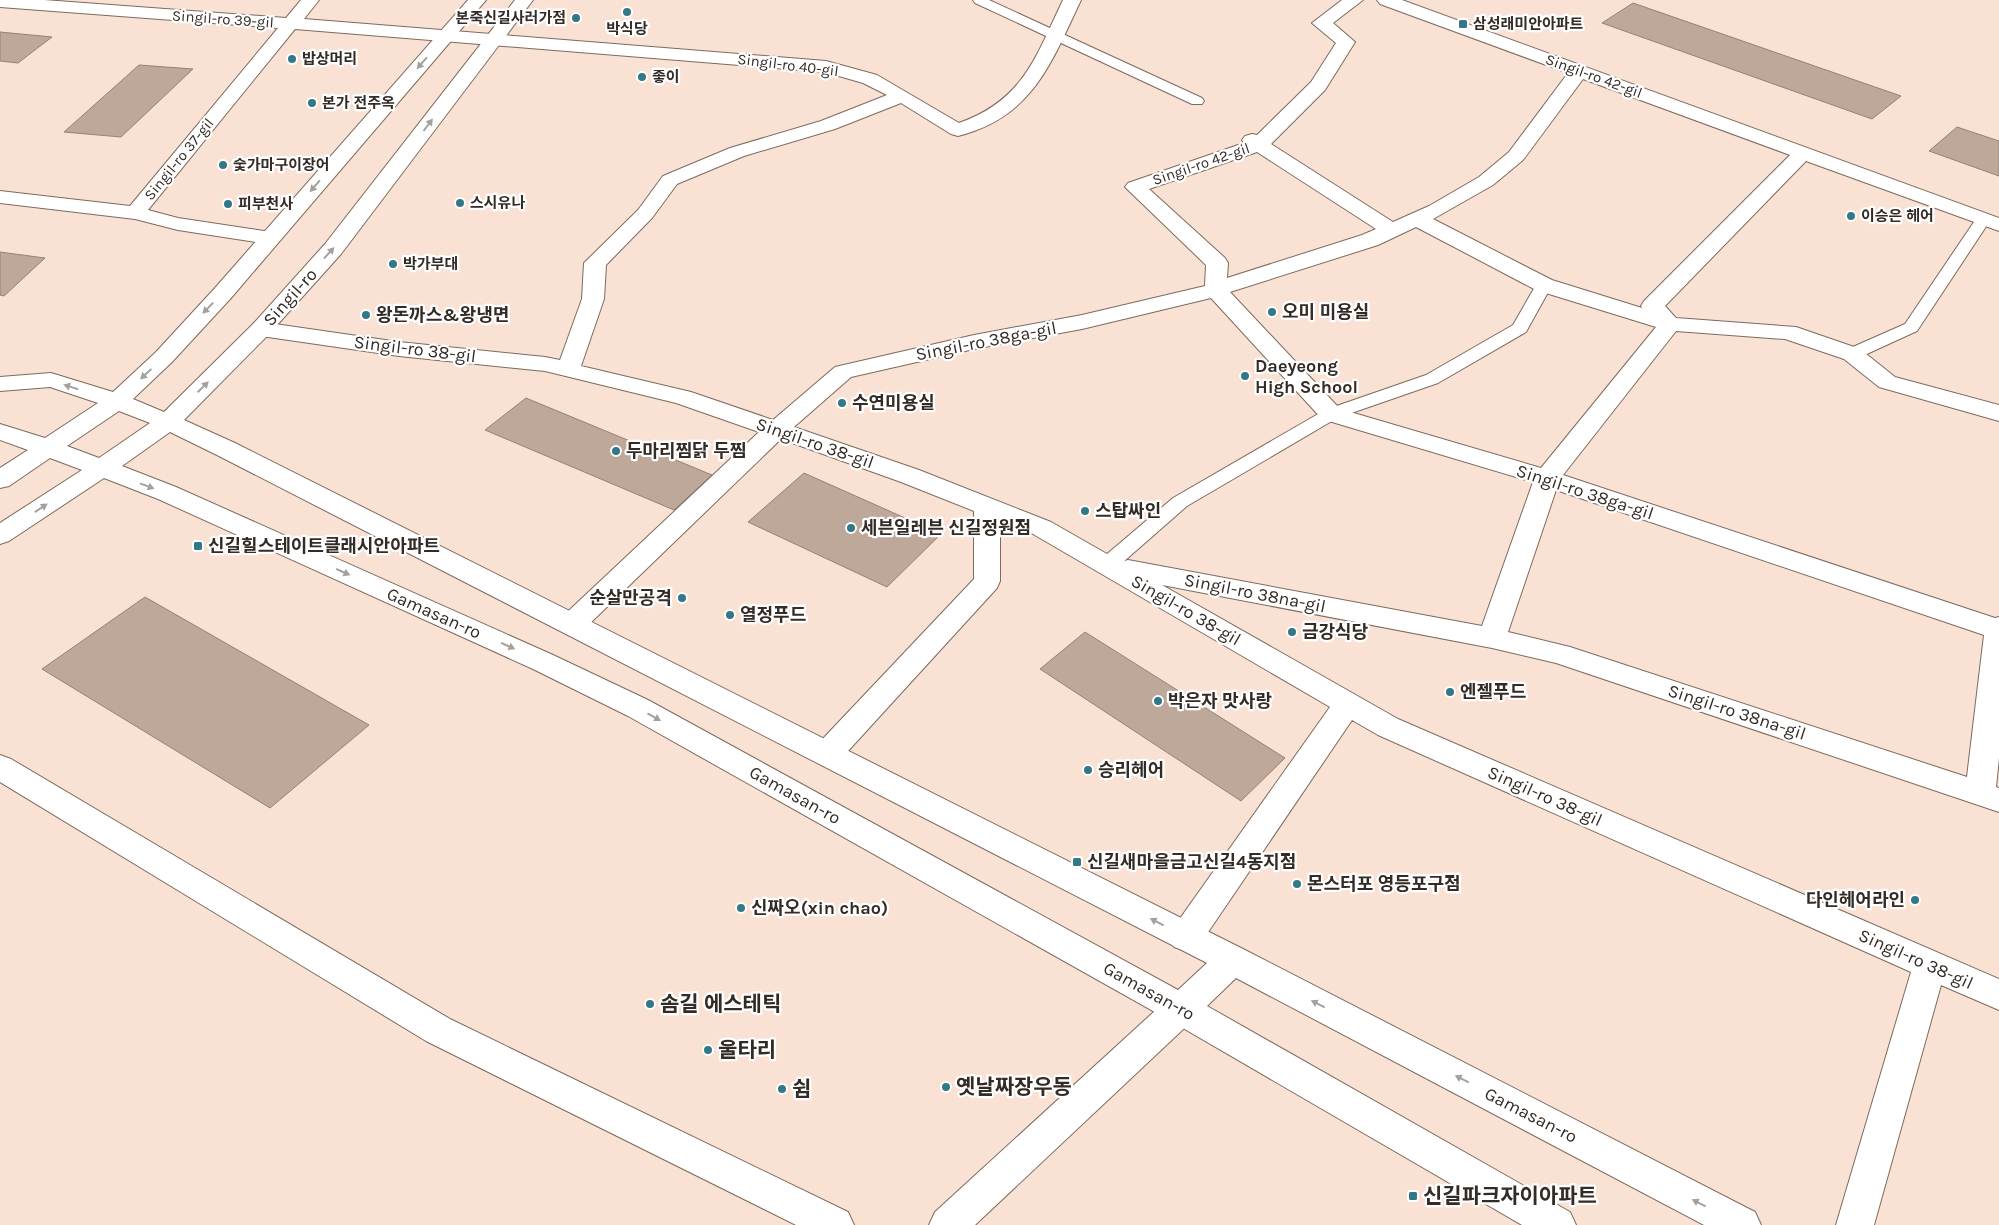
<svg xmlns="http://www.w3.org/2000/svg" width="1999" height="1225" font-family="Karla,'Noto Sans KR',sans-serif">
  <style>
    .building { fill: #bda89a; stroke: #968174 }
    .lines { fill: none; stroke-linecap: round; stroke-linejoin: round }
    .lane-casing { stroke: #7d6a5d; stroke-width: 2 }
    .street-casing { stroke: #7d6a5d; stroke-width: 2 }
    .secondary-casing { stroke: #7d6a5d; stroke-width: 2 }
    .lane { fill: #fff; fill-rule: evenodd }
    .street { fill: #fff; fill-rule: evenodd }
    .secondary { fill: #fff; fill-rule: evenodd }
    .oneway { fill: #a3a09d }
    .poi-dot { fill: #337887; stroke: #fff; stroke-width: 2 }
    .labels { text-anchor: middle; stroke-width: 4.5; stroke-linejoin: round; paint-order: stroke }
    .far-poi-label { font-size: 15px; font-weight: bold; fill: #332b25; stroke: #fff; text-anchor: start }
    .far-street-label { font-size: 15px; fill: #332b25; stroke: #fff }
    .street-label { font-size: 18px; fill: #332b25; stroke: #fff }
    .poi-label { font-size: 18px; font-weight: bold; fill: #332b25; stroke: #fff; text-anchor: start }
    .near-poi-label { font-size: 21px; font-weight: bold; fill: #332b25; stroke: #fff; text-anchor: start }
  </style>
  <rect width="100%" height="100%" fill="#f9e2d4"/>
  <path class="building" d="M1633,3L1901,96L1872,119L1602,23Z
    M0,32L52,37L18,63L0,61Z
    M139,65L193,69L121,137L64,132Z
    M1957,127L1999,141V176L1929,151Z
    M0,252L45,258L4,296L0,295Z
    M526,398L712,475L674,510L485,430Z
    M804,473L941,534L887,587L748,522Z
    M145,597L369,725L270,808L42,669Z
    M1085,632L1285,758L1241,801L1040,669Z"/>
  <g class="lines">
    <defs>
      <path id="lane" d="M973,0H989L1202,98L1204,101L1202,104H1192L975,3Z
        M1983,214L1988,216L1991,219L1917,331L1858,358H1846L1844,354L1846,350L1905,324L1978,216Z
        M1544,280L1550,282L1552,285L1526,332L1438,383L1337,418L1187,506L1114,570L1107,572L1100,570L1097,565L1100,560L1173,498L1325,410L1426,375L1513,325L1536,285L1538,282Z"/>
      <path id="street" d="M0,0H44L286,18L301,0H319L304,19L826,61L877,75L959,123C1024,100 1036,56 1063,0H1081C1051,63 1033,117 958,136L951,134L901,103L835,129L744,156L677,184L652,218L606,265L604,299L581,366L691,392L773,420L835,367L974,335L1082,315L1205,286L1206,265L1125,187L1128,183L1244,143L1242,140L1245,136L1252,134L1257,135L1311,82L1336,43L1312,23L1342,0H1363L1333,23L1355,42L1325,90L1271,144L1393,222L1429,206L1479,177L1509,152L1568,73L1380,4L1377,0H1402L1999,218V231L1806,161L1665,306L1676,318L1796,327L1860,349L1895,377L1999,405V421L1879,387L1844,359L1785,339L1676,331L1563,475L1995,618L1999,617V758L1996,787L1999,788V812L1556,663L1492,648L1162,585L1398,719L1999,979V1010L1941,985L1874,1225H1836L1911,972L1378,735L1352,720L1198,947L1186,951L1174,947L1170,937L1174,927L1330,707L1033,534L1000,521V581L997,588L838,762L827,765L816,762L812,754L816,746L974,579V511L901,482L781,439L582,631L572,634L562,631L558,624L562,617L759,432L676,403L545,371L399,356L261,336L253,334L250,329L253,324L261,322L399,342L545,357L560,360L582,299L584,263L638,210L663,176L730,148L821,121L887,95L863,83L825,72L295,29L148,210L178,218L277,233L280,238L277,243L269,244L178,230L135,219L0,203V191L130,206L278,28L0,7ZM1583,79L1790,155L1644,301L1641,306L1642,308L1552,280L1433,219L1493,185L1523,160ZM1257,152L1376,229L1362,235L1227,278L1228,263L1225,258L1149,189ZM1416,227L1536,290L1656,327L1541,468L1340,409L1230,292L1378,245ZM1211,298L1322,419L1533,482L1482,626L1128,560L1121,562L1051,522L919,470L794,427L851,377L974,349L1082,329ZM1556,490L1984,635L1967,777L1570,647L1508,632Z
        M0,755L11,759L450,1019L848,1212L854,1225H796L426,1041L0,782Z
        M1181,994L1193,998L1198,1009L1193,1020L975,1225H929L935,1212L1169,998Z"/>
      <path id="secondary" d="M468,0H486L231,298L172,362L133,399L164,412L253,324L325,244L515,0H533L341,254L269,334L184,420L235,443L1245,950L1755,1212L1761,1225H1704L1236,978L1207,1006L1570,1212L1576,1225H1522L1169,1020L628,716L533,669L158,499L104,478L9,541L0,544V523L82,470L50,458L9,486L0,488V468L28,450L0,440V424L45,438L98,403L50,387L0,391V377L51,373L113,392L156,352L215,288ZM119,411L150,423L99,458L67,446ZM170,432L217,455L1207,963L1178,990L648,700L553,655L176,487L122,466Z"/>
    </defs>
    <use href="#lane" class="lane-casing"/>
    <use href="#street" class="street-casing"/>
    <use href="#secondary" class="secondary-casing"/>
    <use href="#lane" class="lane"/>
    <use href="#street" class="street"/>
    <use href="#secondary" class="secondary"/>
  </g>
  <defs><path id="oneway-solid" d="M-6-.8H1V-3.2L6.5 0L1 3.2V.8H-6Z" transform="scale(1.25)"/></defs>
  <g class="oneway">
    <use href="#oneway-solid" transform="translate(422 63) rotate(131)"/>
    <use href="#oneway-solid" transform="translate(428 125) rotate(-53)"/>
    <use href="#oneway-solid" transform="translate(315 186) rotate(131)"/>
    <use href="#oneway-solid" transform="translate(329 253) rotate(-48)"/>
    <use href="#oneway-solid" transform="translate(208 308) rotate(134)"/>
    <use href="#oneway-solid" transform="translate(146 374) rotate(137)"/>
    <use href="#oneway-solid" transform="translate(71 387) rotate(-163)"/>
    <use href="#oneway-solid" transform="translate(203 387) rotate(-44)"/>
    <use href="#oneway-solid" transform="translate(147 486) rotate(20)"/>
    <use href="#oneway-solid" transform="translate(41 508) rotate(-33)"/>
    <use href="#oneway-solid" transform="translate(343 572) rotate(24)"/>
    <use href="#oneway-solid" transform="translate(508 646) rotate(24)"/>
    <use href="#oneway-solid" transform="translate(654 717) rotate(29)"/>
    <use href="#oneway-solid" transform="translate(1157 922) rotate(-153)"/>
    <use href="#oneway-solid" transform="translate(1318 1004) rotate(-153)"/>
    <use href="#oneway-solid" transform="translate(1462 1079) rotate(-153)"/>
    <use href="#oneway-solid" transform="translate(1699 1203) rotate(-153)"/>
  </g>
  <g class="poi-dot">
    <circle cx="627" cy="12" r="5"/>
    <circle cx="576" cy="18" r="5"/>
    <rect x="1458" y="19" width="10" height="10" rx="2.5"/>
    <circle cx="292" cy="59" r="5"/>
    <circle cx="642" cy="77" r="5"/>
    <circle cx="312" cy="103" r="5"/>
    <circle cx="223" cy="165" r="5"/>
    <circle cx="460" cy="203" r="5"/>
    <circle cx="228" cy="204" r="5"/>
    <circle cx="1851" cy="216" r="5"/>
    <circle cx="393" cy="264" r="5"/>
    <circle cx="1272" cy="312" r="5"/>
    <circle cx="366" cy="315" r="5"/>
    <circle cx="1245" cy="376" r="5"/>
    <circle cx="842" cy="403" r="5"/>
    <circle cx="616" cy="451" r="5"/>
    <circle cx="1085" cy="511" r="5"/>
    <circle cx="851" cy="528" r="5"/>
    <rect x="193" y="541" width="10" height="10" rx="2.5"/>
    <circle cx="682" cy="598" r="5"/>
    <circle cx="730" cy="615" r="5"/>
    <circle cx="1292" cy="632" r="5"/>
    <circle cx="1450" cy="692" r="5"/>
    <circle cx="1158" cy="701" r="5"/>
    <circle cx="1088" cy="770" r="5"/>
    <rect x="1072" y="857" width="10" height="10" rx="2.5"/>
    <circle cx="1297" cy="884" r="5"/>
    <circle cx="1915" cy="900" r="5"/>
    <circle cx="741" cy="908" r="5"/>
    <circle cx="650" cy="1004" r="5"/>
    <circle cx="708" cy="1050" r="5"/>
    <circle cx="946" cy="1087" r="5"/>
    <circle cx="782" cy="1089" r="5"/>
    <rect x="1408" y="1191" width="10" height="10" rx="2.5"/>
  </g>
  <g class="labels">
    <g class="far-poi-label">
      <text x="566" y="23" text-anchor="end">본죽신길사러가점</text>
      <text x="1473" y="29">삼성래미안아파트</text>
      <text x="627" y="34" text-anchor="middle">박식당</text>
      <text x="302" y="64">밥상머리</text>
      <text x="652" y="82">좋이</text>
      <text x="322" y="108">본가 전주옥</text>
      <text x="233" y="170">숯가마구이장어</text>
      <text x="470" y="208">스시유나</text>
      <text x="238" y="209">피부천사</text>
      <text x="1861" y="221">이승은 헤어</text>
      <text x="403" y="269">박가부대</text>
    </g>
    <g class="far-street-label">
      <text transform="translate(223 19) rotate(4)" y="5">Singil-ro 39-gil</text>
      <text transform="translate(788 65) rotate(7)" y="5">Singil-ro 40-gil</text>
      <text transform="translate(1594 76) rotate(20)" y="5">Singil-ro 42-gil</text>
      <text transform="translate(179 159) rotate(-51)" y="5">Singil-ro 37-gil</text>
      <text transform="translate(1201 164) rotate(-19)" y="5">Singil-ro 42-gil</text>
    </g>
    <g class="street-label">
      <text transform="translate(290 297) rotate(-48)" y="6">Singil-ro</text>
      <text transform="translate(986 341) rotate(-11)" y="6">Singil-ro 38ga-gil</text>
      <text transform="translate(415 349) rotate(7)" y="6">Singil-ro 38-gil</text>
      <text transform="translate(815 443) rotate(19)" y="6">Singil-ro 38-gil</text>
      <text transform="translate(1585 492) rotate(18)" y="6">Singil-ro 38ga-gil</text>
      <text transform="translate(1255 593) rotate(11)" y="6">Singil-ro 38na-gil</text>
      <text transform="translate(1186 610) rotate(30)" y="6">Singil-ro 38-gil</text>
      <text transform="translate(434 613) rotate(24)" y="6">Gamasan-ro</text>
      <text transform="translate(1737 712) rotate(18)" y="6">Singil-ro 38na-gil</text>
      <text transform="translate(795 795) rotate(29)" y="6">Gamasan-ro</text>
      <text transform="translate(1545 796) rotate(24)" y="6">Singil-ro 38-gil</text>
      <text transform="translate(1916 959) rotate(24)" y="6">Singil-ro 38-gil</text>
      <text transform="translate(1149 991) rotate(29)" y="6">Gamasan-ro</text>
      <text transform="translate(1531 1115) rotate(27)" y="6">Gamasan-ro</text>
    </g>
    <g class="poi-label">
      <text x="1282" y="318">오미 미용실</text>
      <text x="376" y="321">왕돈까스&amp;왕냉면</text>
      <text x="1255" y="372">Daeyeong<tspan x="1255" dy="21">High School</tspan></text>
      <text x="852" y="409">수연미용실</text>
      <text x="626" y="457">두마리찜닭 두찜</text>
      <text x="1095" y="517">스탑싸인</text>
      <text x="861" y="534">세븐일레븐 신길정원점</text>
      <text x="208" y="552">신길힐스테이트클래시안아파트</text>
      <text x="672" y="604" text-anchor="end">순살만공격</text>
      <text x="740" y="621">열정푸드</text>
      <text x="1302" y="638">금강식당</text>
      <text x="1460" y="698">엔젤푸드</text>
      <text x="1168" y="707">박은자 맛사랑</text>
      <text x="1098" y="776">승리헤어</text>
      <text x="1087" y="868">신길새마을금고신길4동지점</text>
      <text x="1307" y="890">몬스터포 영등포구점</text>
      <text x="1905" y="906" text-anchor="end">다인헤어라인</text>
      <text x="751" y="914">신짜오(xin chao)</text>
    </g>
    <g class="near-poi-label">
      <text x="660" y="1011">솜길 에스테틱</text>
      <text x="718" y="1057">울타리</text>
      <text x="956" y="1094">옛날짜장우동</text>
      <text x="792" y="1096">쉼</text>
      <text x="1423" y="1203">신길파크자이아파트</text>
    </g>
  </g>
</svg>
